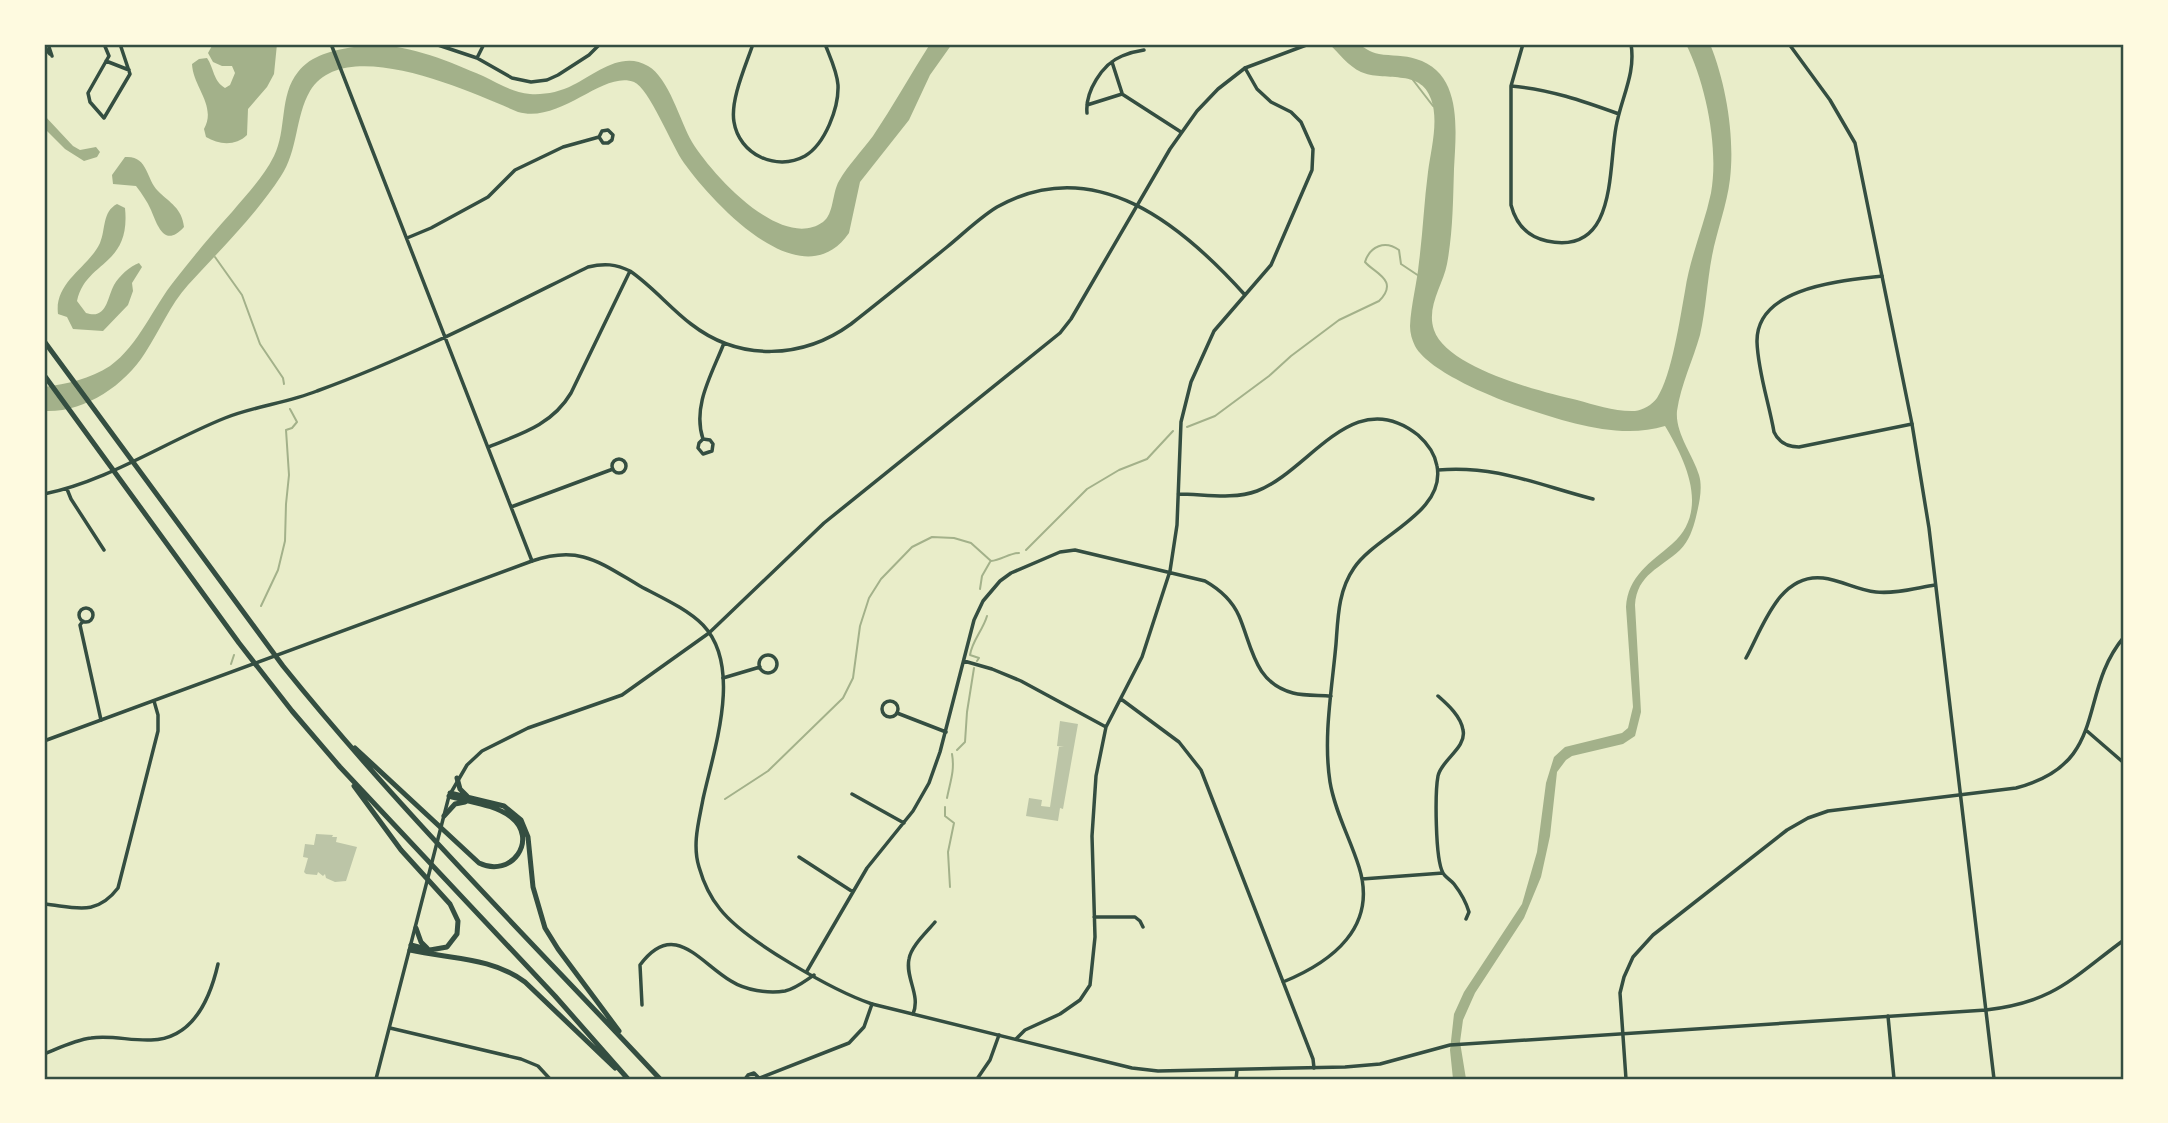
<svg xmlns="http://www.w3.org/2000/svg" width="2168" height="1123" font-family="Quicksand,sans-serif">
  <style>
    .water { fill: #a3b18a }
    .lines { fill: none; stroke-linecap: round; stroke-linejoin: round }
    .stream { stroke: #a3b18a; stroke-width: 2 }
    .building { fill: #bcc5a7 }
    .minor { stroke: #344e41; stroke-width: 3.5 }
    .tertiary { stroke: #344e41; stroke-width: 3.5 }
    .motorway { stroke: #344e41; stroke-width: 5 }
    .neatline { fill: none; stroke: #344e41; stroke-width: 2.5 }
  </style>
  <rect width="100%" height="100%" fill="#e9edc9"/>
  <path class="water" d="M213,44H277L274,74L267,87L248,109L247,135C236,146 219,145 206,137L204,129C217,106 193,87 192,64L199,59L207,58C214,68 213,81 225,88L230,85L235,73L232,66H222L213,62L208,53Z
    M930,44H952L930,75L909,120L860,182L849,233C802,301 713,203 684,163C672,146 649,88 634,82C603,70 561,124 518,112C473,93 345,33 310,91C295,117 298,151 281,176C255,216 220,250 188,285C170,305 160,330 145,353C124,386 84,413 44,411V387C67,384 90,379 110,366C139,345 153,307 175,280C193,257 212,234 232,212C247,194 263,178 274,156C287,130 279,95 298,72C311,55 334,50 354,47C397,39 444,59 483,76C498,83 513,93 530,94C544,95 560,92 573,85C595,74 622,50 648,66C669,78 680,121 692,142C711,173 781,252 823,222C834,214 832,193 839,181C848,165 862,151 873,136C893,106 911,74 930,44Z
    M1329,44C1337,44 1349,41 1356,44C1364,46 1370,53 1379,54C1391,56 1405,55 1416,59C1463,73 1456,130 1454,169C1453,201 1453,232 1447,264C1443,285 1426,307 1434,330C1447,368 1541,392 1577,400C1595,405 1616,412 1635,411C1643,410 1652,405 1657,398C1672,375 1680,318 1685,291C1690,257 1704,226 1711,193C1719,149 1706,84 1686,44H1710C1726,83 1735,137 1730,179C1727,205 1717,230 1712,256C1707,282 1706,309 1700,335C1693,360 1681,384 1677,411C1675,433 1693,455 1699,475C1703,488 1699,504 1696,517C1693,529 1689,541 1680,550C1661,568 1637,574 1635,605L1641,712L1635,736L1623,744L1572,756L1566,760L1557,772L1550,836L1541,877L1524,918L1475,993L1463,1020L1460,1042L1466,1079H1453L1450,1050L1454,1014L1464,992L1522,904L1537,852L1546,783L1554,757L1565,747L1622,733L1628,728L1633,707L1626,607C1628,576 1650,563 1672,544C1710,511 1686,461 1665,426C1620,440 1567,422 1524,408C1496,399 1429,372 1415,346C1412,340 1410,333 1410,326C1411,305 1417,283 1419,262C1423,232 1424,202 1428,172C1431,149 1439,121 1431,99C1421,68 1383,82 1361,72C1348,66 1339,53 1329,44Z
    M44,115L73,146L80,150L96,147L100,152L97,157L84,161L65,149L44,128Z
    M125,157C148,155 146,179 158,191C170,203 182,208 184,227C165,248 158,227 151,210C147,201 142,194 136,186L113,184L112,175Z
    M117,204L125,208C131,267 86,260 77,301L86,313C107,320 107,298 114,285C119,276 130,266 139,263L142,267L132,283L133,291L128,305L103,331L73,329L67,317L58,314C54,282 88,268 100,243C106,229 102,212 117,204Z"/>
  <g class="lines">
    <path class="stream" d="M1413,80L1433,106
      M215,257L242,295L260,344L283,378L284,384
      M1187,427L1215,416L1269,376L1291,356L1339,320L1379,301C1400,280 1374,273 1365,262C1370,246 1385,240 1399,250L1401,264L1419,276
      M1026,550L1087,489L1119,470L1147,459L1173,431
      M980,589L982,576L990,562
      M261,606L278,570L285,541L286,504L289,475L286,430L292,428L297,422L290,409
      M977,661L979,658L970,655C972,641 983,630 987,616
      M231,664L234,655
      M957,750L965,742L967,712L974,668
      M947,798C950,782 955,771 952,754
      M725,799L768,771L843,698L853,678L860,626L869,598L881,579L912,547L932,537L954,538L971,543L991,561C1001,560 1010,553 1019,553
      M945,807V816L954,823L948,852L950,887"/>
  </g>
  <path class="building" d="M1060,721L1078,724L1063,809L1060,808L1058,821L1026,816L1029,798L1042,800L1041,806L1050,807L1059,747H1064L1057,746Z
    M316,834L333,835L332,837H337L336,842L357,847L346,881L335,882L326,878L325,874L323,876L318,872L317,875L306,874L304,872L308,858L303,857L305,844L314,845Z"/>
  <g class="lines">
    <path class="minor" d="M48,44L52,56
      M104,44L109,56L88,93L90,102L104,118L130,74L120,44
      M331,44L532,561
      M435,44L477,58L512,78L531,82L547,80L558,75L589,55L600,44
      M753,44C746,65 730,100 734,122C739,154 776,172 805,156C825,144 839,108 838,85C837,71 830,57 825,44
      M1523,44L1511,86V205C1516,224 1528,237 1547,241C1617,256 1608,170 1616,127C1621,98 1636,74 1631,44
      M44,47L50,54
      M477,58L484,44
      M106,61L129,70
      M1112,62L1122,93
      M1511,86C1549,89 1583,101 1619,114
      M1087,105L1122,94L1181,132
      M1087,113C1085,92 1102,64 1122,56C1129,53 1137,51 1144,50
      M407,238L431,228L488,197L515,170L563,147L599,137L602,131L608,130L613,135L612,140L608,143H603L599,137
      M1882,276C1841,281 1756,287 1757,342C1758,372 1769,403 1774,432C1779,443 1787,447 1799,447L1912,424
      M703,439L710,440L713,444L712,451L703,454L698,448L699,443L703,439C692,406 712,374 724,343
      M488,447C521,434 552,425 571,393L630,271
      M612 466a7 7 0 1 1 14 0a7 7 0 1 1-14 0Z
      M1438,470C1497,465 1538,485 1593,499
      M67,489L71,499L104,550
      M44,494C108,481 165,442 225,418C255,406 287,403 317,391C411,357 499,311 588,267C604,263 616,264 630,271C652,286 670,308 691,324C740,362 803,359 851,324C883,299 915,273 947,247C963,234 979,218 997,207C1095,152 1182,225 1245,295
      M1178,494C1204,494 1233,500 1257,491C1310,471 1353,383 1418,435C1427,443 1435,454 1437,466C1446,513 1376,535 1354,568C1338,591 1338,618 1336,644C1332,689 1323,737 1330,782C1335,812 1350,838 1359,867C1378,927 1332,962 1283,982
      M511,507L613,469
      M79 615a7 7 0 1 1 14 0a7 7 0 1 1-14 0Z
      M83,621L80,625L101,720
      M759 664a9 9 0 1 1 18 0a9 9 0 1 1-18 0Z
      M1746,658C1763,627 1779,573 1823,578C1841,580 1857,590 1876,592C1895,594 1916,588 1935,585
      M964,661L992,669L1021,681L1106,727
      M723,678L760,667
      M1438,696C1447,704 1461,716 1463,730C1467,748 1441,760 1438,776C1435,792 1435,859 1443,873C1445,877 1451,880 1454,884C1461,893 1466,902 1469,912L1466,919
      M1121,699L1179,742L1201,770L1313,1059L1314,1068
      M882 709a8 8 0 1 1 16 0a8 8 0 1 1-16 0Z
      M897,713L946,732
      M2087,731L2124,763
      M852,794L904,823
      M799,857L853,892
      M1362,879L1443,873
      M44,904C75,907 96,917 118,888L158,731V715L154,701
      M1094,917H1135L1140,921L1143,927
      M807,971L867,868L913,811L929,783L940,752L974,620L983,601L1000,581L1011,573L1060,552L1075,550L1205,581C1219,589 1232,600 1239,616C1252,646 1254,683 1293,693C1305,696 1318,695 1331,696
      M642,1005L640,965C674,919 699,962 731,981C745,990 768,994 785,991C795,989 805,981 814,975
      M1986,1010C2055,1002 2072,978 2124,940
      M913,1014C921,995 905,978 909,959C911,946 927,932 935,922
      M1888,1016L1894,1079
      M390,1028L521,1059L538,1066L550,1079
      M1016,1039L1025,1030L1060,1014L1080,1000L1090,985L1095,937L1092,836L1096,776L1106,727L1142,657L1170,571L1177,525L1181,422L1191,382L1214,331L1271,265L1312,170L1313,149L1301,122L1291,112L1271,102L1257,89L1245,68
      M44,1054C59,1048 75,1040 91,1038C111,1035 131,1041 151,1040C193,1039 210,999 218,964
      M760,1078L849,1043L864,1027L872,1004
      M745,1079L748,1075L754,1073L760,1079
      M977,1079L990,1060L999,1035
      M1236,1079L1237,1070
      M1626,1079L1620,993L1624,977L1633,957L1653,935L1787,830L1808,818L1828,811L2016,788C2111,763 2076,694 2124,637"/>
    <path class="tertiary" d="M1789,44L1830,100L1855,143L1912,424L1929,528L1994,1079
      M44,741L532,561C580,545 599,562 640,586C660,597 686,608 703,625C743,667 714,749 703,799C699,821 692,844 699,867C703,881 710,897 720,909C745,941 834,991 872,1004L1132,1068L1158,1071L1345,1067L1380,1064L1450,1045L1986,1010
      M376,1079L449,796L467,765L482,751L528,728L622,695L709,633L824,523L1060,333L1071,319L1170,149L1197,111L1218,89L1245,68L1309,44"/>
    <path class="motorway" d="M44,341L283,666C400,811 533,943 660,1079
      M44,375L239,643L292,711L340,767L555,996L628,1079
      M355,748L479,863C512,879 539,839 511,817C494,804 468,802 449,796
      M457,778L460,789L467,796
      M354,786L401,850L450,904L458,921L457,934L447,947L430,950L411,945
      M450,793L504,806L521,820L528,837L533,887L545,928L558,949L619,1031
      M444,816L455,804L465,802
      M416,928L421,942L427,948
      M410,950C449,959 492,957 525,982L615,1068"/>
  </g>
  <rect width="2168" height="1123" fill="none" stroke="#fefae0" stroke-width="91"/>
  <rect x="46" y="46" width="2076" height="1032" class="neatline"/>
</svg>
